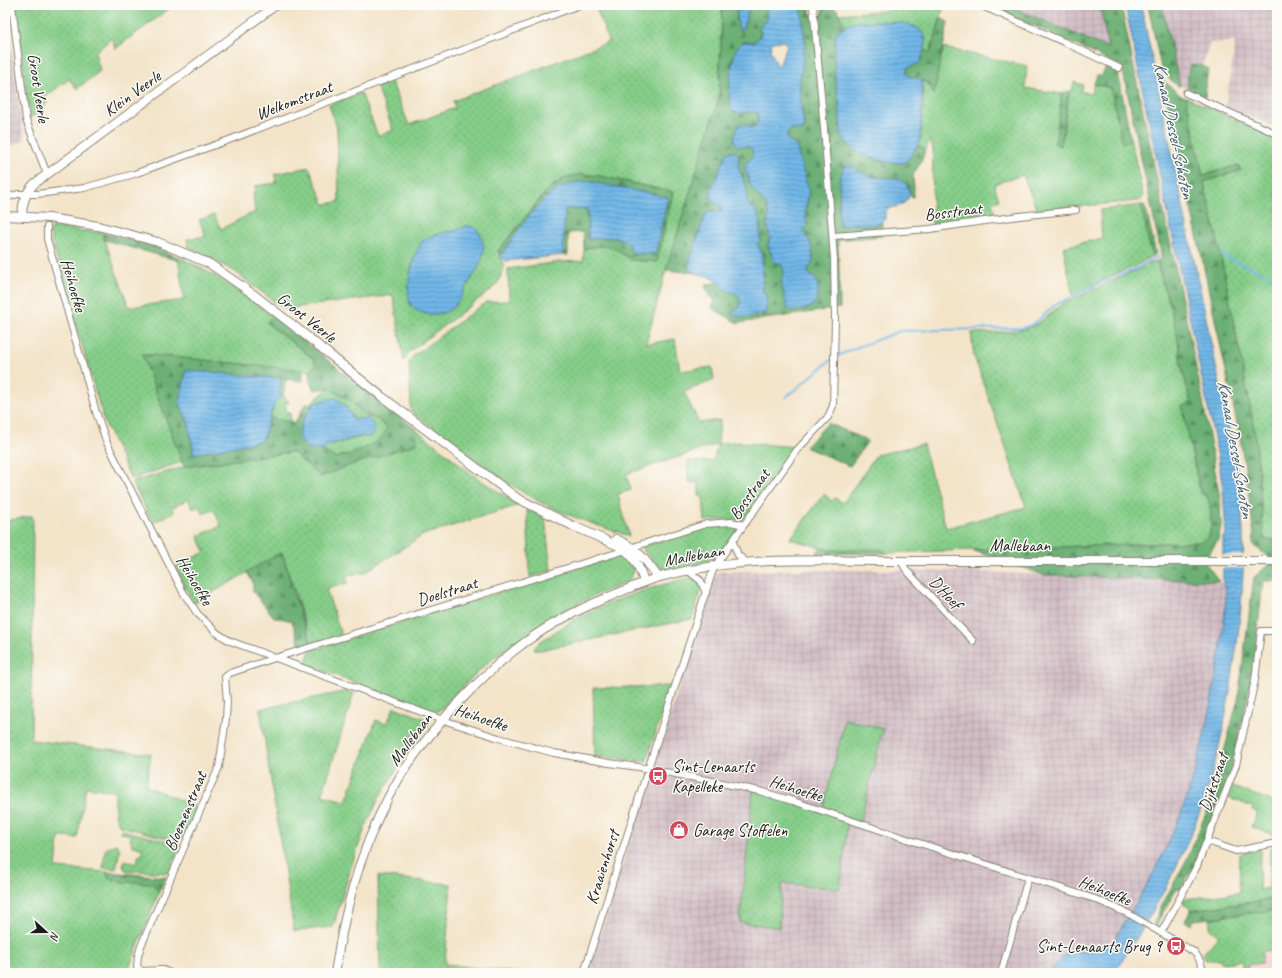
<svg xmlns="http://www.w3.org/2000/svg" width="1282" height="978" font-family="Caveat,sans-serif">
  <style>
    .built { fill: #f7d0cf }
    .industrial { fill: url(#industrial-grid) }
    .grass { fill: url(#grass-dots); stroke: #507452; fill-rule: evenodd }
    .forest { fill: url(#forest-firs); stroke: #446648 }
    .garden { fill: url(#garden-furrows); stroke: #507452 }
    .water { fill: url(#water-rules); stroke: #466a82; fill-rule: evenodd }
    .pier { fill: #f3e4c9 }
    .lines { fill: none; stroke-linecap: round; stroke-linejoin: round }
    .stream { stroke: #71b7e8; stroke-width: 2 }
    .minor-casing { stroke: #888072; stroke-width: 8 }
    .major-casing { stroke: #888072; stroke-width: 10 }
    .minor { stroke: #fff; stroke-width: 6 }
    .major { stroke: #fff; stroke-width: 8 }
    .labels { text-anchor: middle; stroke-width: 3; stroke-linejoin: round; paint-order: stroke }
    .street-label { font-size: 17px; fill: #1c1c1c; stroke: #fdfcf7 }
    .poi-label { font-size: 17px; fill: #1c1c1c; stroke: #fdfcf7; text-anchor: start }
    .water-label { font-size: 18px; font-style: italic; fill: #3e5a6e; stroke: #fdfcf7 }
  </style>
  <defs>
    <pattern id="industrial-grid" width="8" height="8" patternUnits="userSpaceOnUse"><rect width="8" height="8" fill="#d2bec5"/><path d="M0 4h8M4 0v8" fill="none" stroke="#b4a3a9"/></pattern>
    <pattern id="grass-dots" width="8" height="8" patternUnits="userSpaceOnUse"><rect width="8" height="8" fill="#85cd88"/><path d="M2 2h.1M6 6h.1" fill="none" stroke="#72af75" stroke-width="1.8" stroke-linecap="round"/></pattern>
    <pattern id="forest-firs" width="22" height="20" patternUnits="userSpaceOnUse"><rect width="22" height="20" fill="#6cb074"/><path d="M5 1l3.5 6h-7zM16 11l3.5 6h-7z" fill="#588e5e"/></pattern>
    <pattern id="garden-furrows" width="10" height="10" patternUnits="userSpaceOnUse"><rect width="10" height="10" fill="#85cd88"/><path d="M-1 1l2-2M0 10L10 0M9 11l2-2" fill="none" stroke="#72af75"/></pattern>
    <pattern id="water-rules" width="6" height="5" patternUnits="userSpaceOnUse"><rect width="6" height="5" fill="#71b7e8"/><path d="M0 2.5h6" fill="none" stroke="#5c94bb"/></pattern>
  </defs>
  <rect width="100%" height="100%" fill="#fdfcf7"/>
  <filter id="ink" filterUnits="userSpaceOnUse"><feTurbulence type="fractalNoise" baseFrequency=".025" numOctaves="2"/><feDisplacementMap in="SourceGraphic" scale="8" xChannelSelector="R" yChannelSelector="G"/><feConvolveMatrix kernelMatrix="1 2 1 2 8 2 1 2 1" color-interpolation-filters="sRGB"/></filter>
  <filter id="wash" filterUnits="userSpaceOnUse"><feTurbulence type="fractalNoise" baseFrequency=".012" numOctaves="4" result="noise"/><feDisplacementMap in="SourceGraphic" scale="16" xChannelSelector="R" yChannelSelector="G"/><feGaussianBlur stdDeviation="0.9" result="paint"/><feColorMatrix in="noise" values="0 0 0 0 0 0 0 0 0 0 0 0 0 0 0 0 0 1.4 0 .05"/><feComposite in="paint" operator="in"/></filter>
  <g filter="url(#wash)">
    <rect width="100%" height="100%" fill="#f3e4c9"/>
    <path class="built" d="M1277,910V973H1247V953Z"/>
    <path class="industrial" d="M1007,5H1100L1108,48Z
      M1162,5H1277V128L1226,107L1235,42L1210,43L1202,66L1191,64L1188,75V89L1180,86Z
      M5,8L24,140L5,149Z
      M797,570H873L981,572L1148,579L1219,581L1226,589L1225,611L1220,654L1208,720L1193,779L1181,814L1170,839L1154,872L1134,907L1118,933L1114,943L1064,955L1049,973H588L651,773L717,572Z"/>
    <path class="grass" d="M15,5H174L115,49L112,38L95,52L100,71L77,89L69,79L45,97L47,103L30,119Z
      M595,5H722L719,98L666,270L646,344L675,339L680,371L712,367L714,380L684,392L699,423L720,420L718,444L733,442L795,447L745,518L741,520H713L705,521L703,497L699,496V483L688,482V461H713L718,444L626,474L631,490L618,494L629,536C599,526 568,516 540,502C494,477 454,443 412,412L411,409L409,363L413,356L486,302L509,301L508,269L560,262L583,261L584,248L604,246L617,249L631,260L657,262L673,192L600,176L581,174L561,180L548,189L498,251L504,267L498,282L491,290L409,352L404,361L393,295L284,309L234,271L188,247L187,239L206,236L199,220L214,215L221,229L250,214L255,213L253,193L256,192L255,186L276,183L275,174L309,167L324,204L339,202L337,128L329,105L361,93L378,136L393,130L377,87L391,81L409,125L455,108L453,101L609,42ZM468,225L472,279L467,285L410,304L409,294L410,274L413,261L422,242L433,236L455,231Z
      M944,6L930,53L924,50C936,14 871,22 852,23L847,25L840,18L839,14Z
      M944,48L1027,66L1025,88L1062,94L1055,144L1061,145L1069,91H1072L1074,82L1083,85L1081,91L1091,94L1094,84L1111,88L1122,142L1131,141L1143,195L1142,199L1139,201L1037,210L1023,175L994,184L999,200L992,203L995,214L932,224L933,149L930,140L925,150L918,145C923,133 924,95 922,81L928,83L934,93L939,64Z
      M1186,97L1277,138V540H1264L1257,450L1252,417L1220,251L1204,182L1241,170L1238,165L1203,176Z
      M1141,205L1152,256L1133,267L1113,275L1073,296L1063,247L1102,238L1100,210Z
      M53,227L102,233L129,307L184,300L178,257C213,272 242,293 272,316L267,323L314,359L316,364L311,371L142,354L182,462L131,479L104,421L51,238L50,232Z
      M1157,261L1162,281L1170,304L1178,339L1181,364L1191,403L1182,407L1200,492C1204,495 1208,497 1209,501C1211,507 1212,531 1209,536C1207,540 1202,541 1198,542L886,553L881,549L830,550L790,539L824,494L832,501L835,498L843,503L876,455L923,444L946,528L1026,507L974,356L971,333C990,332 1024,334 1040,322C1049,316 1055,308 1064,303Z
      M281,379H286L283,395L289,402L285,403L287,413H290L291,423L270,418L274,404L280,398L281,386Z
      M329,388L348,399L367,417L377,419L387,428C380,447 352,453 335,458L323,451L326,446L330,445L373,434L375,429L373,424L368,419H354L344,404L318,402L314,404L311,403Z
      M418,431L477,478L519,505L423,535L364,573L346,575L348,583L326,589L342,637L312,646L282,552L195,603L188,593L175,567L205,552L198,536L221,526L214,510L202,514L199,506L193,509L188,499L171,508L174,512L153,523L132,482L184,467L293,452L321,477L347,466L416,444Z
      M527,510L545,518L551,571L530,577Z
      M32,516L33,522L31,740L151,754L146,786L197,807L183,838L173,840L120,826L115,815V791L86,787L77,838L59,837L56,868L107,872L109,879L123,882L152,883L159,892L128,971L109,973H5V521Z
      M729,525H736L739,527L719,556C713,561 673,571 665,569C655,566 648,555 641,548L647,545L707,527Z
      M620,555H624C630,562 637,570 630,579C623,586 612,588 603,592C589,598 574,604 562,612C534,629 506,647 482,668C468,681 454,695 441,709L435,712L305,664L310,651Z
      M688,578L694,579L701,585V591L692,619L540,650H534C536,643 543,640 549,636C590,607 640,590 688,578Z
      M671,686L646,762L595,756L593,688Z
      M347,691L354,693L322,795L346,801L376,720L387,724L394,707L431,721L412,745L379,798L365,828L354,858L333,927L294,931L260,709Z
      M845,719L883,729L860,823L848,819L840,889L782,883L779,928L740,922L753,789L823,811Z
      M1233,787L1277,803V836L1251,827L1253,823H1254L1257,812L1252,810L1253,807L1229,798Z
      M1277,845V888H1275L1276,899L1191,910L1189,907L1183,904L1184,899L1239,893L1240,854L1260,849L1259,890L1269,888L1270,847Z
      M378,876L451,884L445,964L519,973H380Z
      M1277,910V950L1262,951V963L1248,965L1247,973H1242V961L1221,963L1220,960H1206L1203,954L1219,936L1210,929V919L1245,913Z"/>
    <path class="forest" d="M722,5H737V22L740,31L742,30L750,5H766L767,20L760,26C761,34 760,37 754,42H743L732,60L730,96L748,113L752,111L757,112C759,118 758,121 756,127L753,128L744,124L737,128L734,140L739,146H748C758,153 751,158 745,165L749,182L766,205L769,215L767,223L770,238L768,244L770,251L773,259L782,265L784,271L781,283L785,293L787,305C802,311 803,314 816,302V279C811,276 808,275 808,269C814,262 814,251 810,242C805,234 801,234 807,225L805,212L809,191L796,146L787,139L786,137L788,132L791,129L802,131L805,126L800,97V82L805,44L801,5H810L811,15H823L822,5H830L838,11L840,18L847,25L843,26L836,33L834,53L835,79L839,103L841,135L846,143L856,151L872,158L897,163L910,157L918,145L925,150L922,160L913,175L914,189L913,197L909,195C911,172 876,181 862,173L840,177L839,218L843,226L853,224L877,225L882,223V236L838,240L840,308L738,323L712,308L715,300L710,296L704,285L718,282L726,290L734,292L741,300L740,306L732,314L766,295L763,291V258L761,251L757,243L761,240L759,218L756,210L746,204L747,189L738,166L739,156L726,155L711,190V198L713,202L722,207L721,211H708L705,216L688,267L690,269L696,273L666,270L719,98Z
      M985,5H1007L1108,48L1100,5H1121L1203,401L1220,500L1221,526L1218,540L1204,561L1219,581L1148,579L1044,575L971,550L1198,542C1202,541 1207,540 1209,536C1212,531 1211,507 1209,501C1208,497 1204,495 1201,493L1182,406L1191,403L1181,364L1178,339L1170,304L1162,281L1157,261L1162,258L1122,67L1048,32Z
      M1148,5H1162L1180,86H1178L1162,73Z
      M941,18L948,22C944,46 938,69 934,94L928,83L922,81L916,78C911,79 908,78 906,73L908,67C920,65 920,60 924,50L930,53Z
      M1190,64L1202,66L1209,69L1207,76L1205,98L1193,93L1188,89V75Z
      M1107,65L1118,71L1131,141L1122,143L1111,88L1094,84L1097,75L1101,77Z
      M1162,79L1180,95L1186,97L1203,176L1238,165L1241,170L1204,182L1220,251L1252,417L1257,450L1264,540H1277V581H1263L1257,638L1248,695L1230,774L1195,864L1181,889L1176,890L1162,914L1157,926L1154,925V922L1161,907L1188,857L1211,801L1238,699L1254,577L1273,561L1253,545L1254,536L1246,472L1239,433L1200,249Z
      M1069,91L1061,146L1055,144L1062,94Z
      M580,174L600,176L673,192L657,262L631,260L617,249L604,246L584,248L583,232L568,233V255H563L564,209H588V240C605,237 614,235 629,243L667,197L552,193L540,204L501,255L498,252L548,189L561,180Z
      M1141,205H1144L1147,213L1156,254L1152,256Z
      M102,233L143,243L178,257L179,261L105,240Z
      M272,316L418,431L416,444L347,466L321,477L293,452L184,467L142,354L303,370V381L186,370L180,401L182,409L188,421L194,454L262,441L270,418L295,423L305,404L311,403L314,404L303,420L309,449L323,451L335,458C352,453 380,447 387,428L377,419L367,417L348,399L329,388L314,390L309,381L311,371L316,364L314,359L267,323Z
      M828,423L868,441L850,466L805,447Z
      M820,548L830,550L881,549L886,553L816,554Z
      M282,552L294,594L312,646L301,649L292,621L284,619L275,618L253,592V583L247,572Z
      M107,872L166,877L159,892L152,883L123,882L109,879Z
      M1276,899L1277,910L1194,920L1191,925L1185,921L1191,910Z"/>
    <path class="garden" d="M122,830L181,845L168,873L125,870L123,865L124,860L136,864L139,855L141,856L143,849L131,845L132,843L130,841L131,835L121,833Z
      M116,844L120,849L116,869L103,868L105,850L110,846Z"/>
    <path class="water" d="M737,5H750L742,31H740L737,22Z
      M766,5H801L805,44L800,82V97L804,127L802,131L791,129L788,132L786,137L787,139L796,146L809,191L805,212L807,225C801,234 805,234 810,242C812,247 814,259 812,264C811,265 809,268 808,269C808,275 811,276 816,279C824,301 811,314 788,310L781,283L784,271L782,265L779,263H775L770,251L768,245L770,238L767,223L769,215L766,205L751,187L748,176L745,170V165C751,158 758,153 748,146H737C732,141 735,132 739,125L744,124L753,128C759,125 759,118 757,112C749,111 742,114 733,112C726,102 731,54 739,45C743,41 749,42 754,42L759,38L761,33L759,29L760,26L767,20ZM780,41L785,42L787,45L779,66C774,63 774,55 770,50L772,42Z
      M1125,5H1141L1234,453C1238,479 1242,504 1243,531C1245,578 1240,626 1233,672C1225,725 1214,778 1194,827C1173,878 1145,928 1114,973H1049L1064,955L1114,943L1118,933L1134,907L1154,872L1170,839L1181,814L1193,779L1208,720L1220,654L1225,611L1226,589L1223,585V537L1226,534L1223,490L1218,457Z
      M882,21L909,24L919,29L924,35L926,43L921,61L918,64L908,67L906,73C910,80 917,76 922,81V107L920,142L907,161L901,163H897L884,161L872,158L856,151L846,142L841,135L839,103L835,79L834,53L836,34C847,19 866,22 882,21Z
      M731,151L737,153L739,156L738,166L747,189V204L756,210L759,218L761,241L757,243L762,255L763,291C768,297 768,306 765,313C756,317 740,319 732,314V312C739,309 744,304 738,296C737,295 735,293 733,292C731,291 729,292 727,291C721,287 717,280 710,277C703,274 693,275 688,267L705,216L708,211H721L722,207L713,202L711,198V190L726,155Z
      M847,165C855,166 860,173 867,175C877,179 888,177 898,179C909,182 914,196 904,203C898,207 892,207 886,209L885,213V219C877,228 866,224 855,224C851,224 847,225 843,226L840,224L839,218L840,177L844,168Z
      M587,181L668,197L655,254H634L629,248V243C614,235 605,237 588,240V209H565L563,255L505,261L501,255C517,233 542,192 569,184C574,183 581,182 587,181Z
      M468,225C471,227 476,228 478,231C491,249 478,269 468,284C461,294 461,301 451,309C441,317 416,317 410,303C405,291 413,252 422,242C430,234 444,233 454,231C459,230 464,227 468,225Z
      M186,370L281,379V386L280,398L274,404L262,441L194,454L188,421L182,409L180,401Z
      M334,398C344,401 348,410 354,419H368C374,425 377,429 370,437L361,436L330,445L326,446L323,451C309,449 305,450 298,436L303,420L314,404L318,402Z"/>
    <path class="pier" d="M1221,555H1245V568H1221Z"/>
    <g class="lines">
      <path class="stream" d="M1221,255L1277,279
        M836,357L848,351L900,331L1022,328L1034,324L1055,305L1096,285L1133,270L1159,256
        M785,398L832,359"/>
    </g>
  </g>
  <g filter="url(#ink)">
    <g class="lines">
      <defs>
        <path id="minor" d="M12,5L26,120L47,174
          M980,5L1064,42L1119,68
          M1186,93L1277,134
          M5,198L18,194H37L84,188L134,174L229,140L579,5
          M47,227V239L96,412L107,443L183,592L197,613L217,633L230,641L443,720L499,738L554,753L609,763L639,767L717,782L759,791L793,801L916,842L1095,899L1129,914L1194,952C1200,959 1202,964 1203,973
          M833,236L930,229L1019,216L1076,210
          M733,542L738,555L746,562
          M633,547L706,524L731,522L744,525
          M901,561L907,571L973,641
          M687,570L701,581L706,593
          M1207,841L1236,851L1277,843
          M1161,933L1197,866L1236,765L1255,680L1261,631H1277
          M170,973L163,970L142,971L137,967L138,956L141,946L219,767L226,719L227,702L225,677L230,673L275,658L626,550
          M584,973L648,769L711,576L715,566L797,450L828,417L833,406L835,319L834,259L825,140L813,5
          M1001,973L1028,878"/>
        <path id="major" d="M5,216L49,218L98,226L158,242L210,264L253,294L294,326L381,396L517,498L571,525L621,547C634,556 640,567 644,582
          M22,217C22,204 25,193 34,184L276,5
          M616,539C637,548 645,559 658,577
          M335,973C345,904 364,835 401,775C419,747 440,722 463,698C482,678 502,659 524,643C550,624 581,608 611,596C627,589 643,582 660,577C739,555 822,561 903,561C1028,560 1152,562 1277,561"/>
      </defs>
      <use href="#minor" class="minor-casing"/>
      <use href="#major" class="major-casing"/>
      <use href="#minor" class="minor"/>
      <use href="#major" class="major"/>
    </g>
  </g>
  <defs>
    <symbol id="bus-disc" viewBox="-11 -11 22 22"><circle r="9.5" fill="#d1495b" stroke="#fdfcf7"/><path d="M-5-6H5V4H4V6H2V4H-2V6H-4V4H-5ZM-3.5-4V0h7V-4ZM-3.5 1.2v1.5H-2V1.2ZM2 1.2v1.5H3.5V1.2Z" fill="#fff"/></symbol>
    <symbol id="shop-disc" viewBox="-11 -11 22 22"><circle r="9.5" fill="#d1495b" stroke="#fdfcf7"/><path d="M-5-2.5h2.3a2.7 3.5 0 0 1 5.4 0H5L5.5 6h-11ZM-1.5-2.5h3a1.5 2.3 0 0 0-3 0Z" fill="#fff"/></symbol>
  </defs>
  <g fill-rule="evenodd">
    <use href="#bus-disc" x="647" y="765" width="22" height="22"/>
    <use href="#shop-disc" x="668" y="819" width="22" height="22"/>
    <use href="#bus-disc" x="1165" y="935" width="22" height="22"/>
  </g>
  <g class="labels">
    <g class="street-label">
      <text transform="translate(39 88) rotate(81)" y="6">Groot Veerle</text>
      <text transform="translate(132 93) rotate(-36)" y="6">Klein Veerle</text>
      <text transform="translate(294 100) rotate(-21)" y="6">Welkomstraat</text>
      <text transform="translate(953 211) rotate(-7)" y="6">Bosstraat</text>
      <text transform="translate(74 285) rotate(74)" y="6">Heihoefke</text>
      <text transform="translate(307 317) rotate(38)" y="6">Groot Veerle</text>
      <text transform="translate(749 494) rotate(-55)" y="6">Bosstraat</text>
      <text x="1020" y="551">Mallebaan</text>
      <text transform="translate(694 555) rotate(-10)" y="6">Mallebaan</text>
      <text transform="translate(195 580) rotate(59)" y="6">Heihoefke</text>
      <text transform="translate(447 591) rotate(-17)" y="6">Doelstraat</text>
      <text transform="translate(946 592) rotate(47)" y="6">D'Hoef</text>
      <text transform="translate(481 717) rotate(18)" y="6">Heihoefke</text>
      <text transform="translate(410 739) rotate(-53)" y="6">Mallebaan</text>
      <text transform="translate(1213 782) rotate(-71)" y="6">Dijkstraat</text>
      <text transform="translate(796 788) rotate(17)" y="6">Heihoefke</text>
      <text transform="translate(185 811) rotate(-67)" y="6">Bloemenstraat</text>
      <text transform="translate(602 867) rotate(-72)" y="6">Kraaienhorst</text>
      <text transform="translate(1105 890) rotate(22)" y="6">Heihoefke</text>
    </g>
    <g class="poi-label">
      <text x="672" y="772">Sint-Lenaarts<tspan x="672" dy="20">Kapelleke</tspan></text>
      <text x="693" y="836">Garage Stoffelen</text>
      <text x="1162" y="952" text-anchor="end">Sint-Lenaarts Brug 9</text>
    </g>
    <g class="water-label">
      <text transform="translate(1174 130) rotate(78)" y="6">Kanaal Dessel-Schoten</text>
      <text transform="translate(1236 449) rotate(80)" y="6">Kanaal Dessel-Schoten</text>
    </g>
  </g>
  <rect width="1282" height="978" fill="none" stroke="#fdfcf7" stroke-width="20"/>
  <g transform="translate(46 932) rotate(111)" stroke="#fdfcf7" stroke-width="3" paint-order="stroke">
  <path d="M0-3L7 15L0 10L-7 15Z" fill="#1c1c1c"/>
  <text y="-6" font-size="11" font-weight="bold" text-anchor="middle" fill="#1c1c1c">N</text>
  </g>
</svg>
